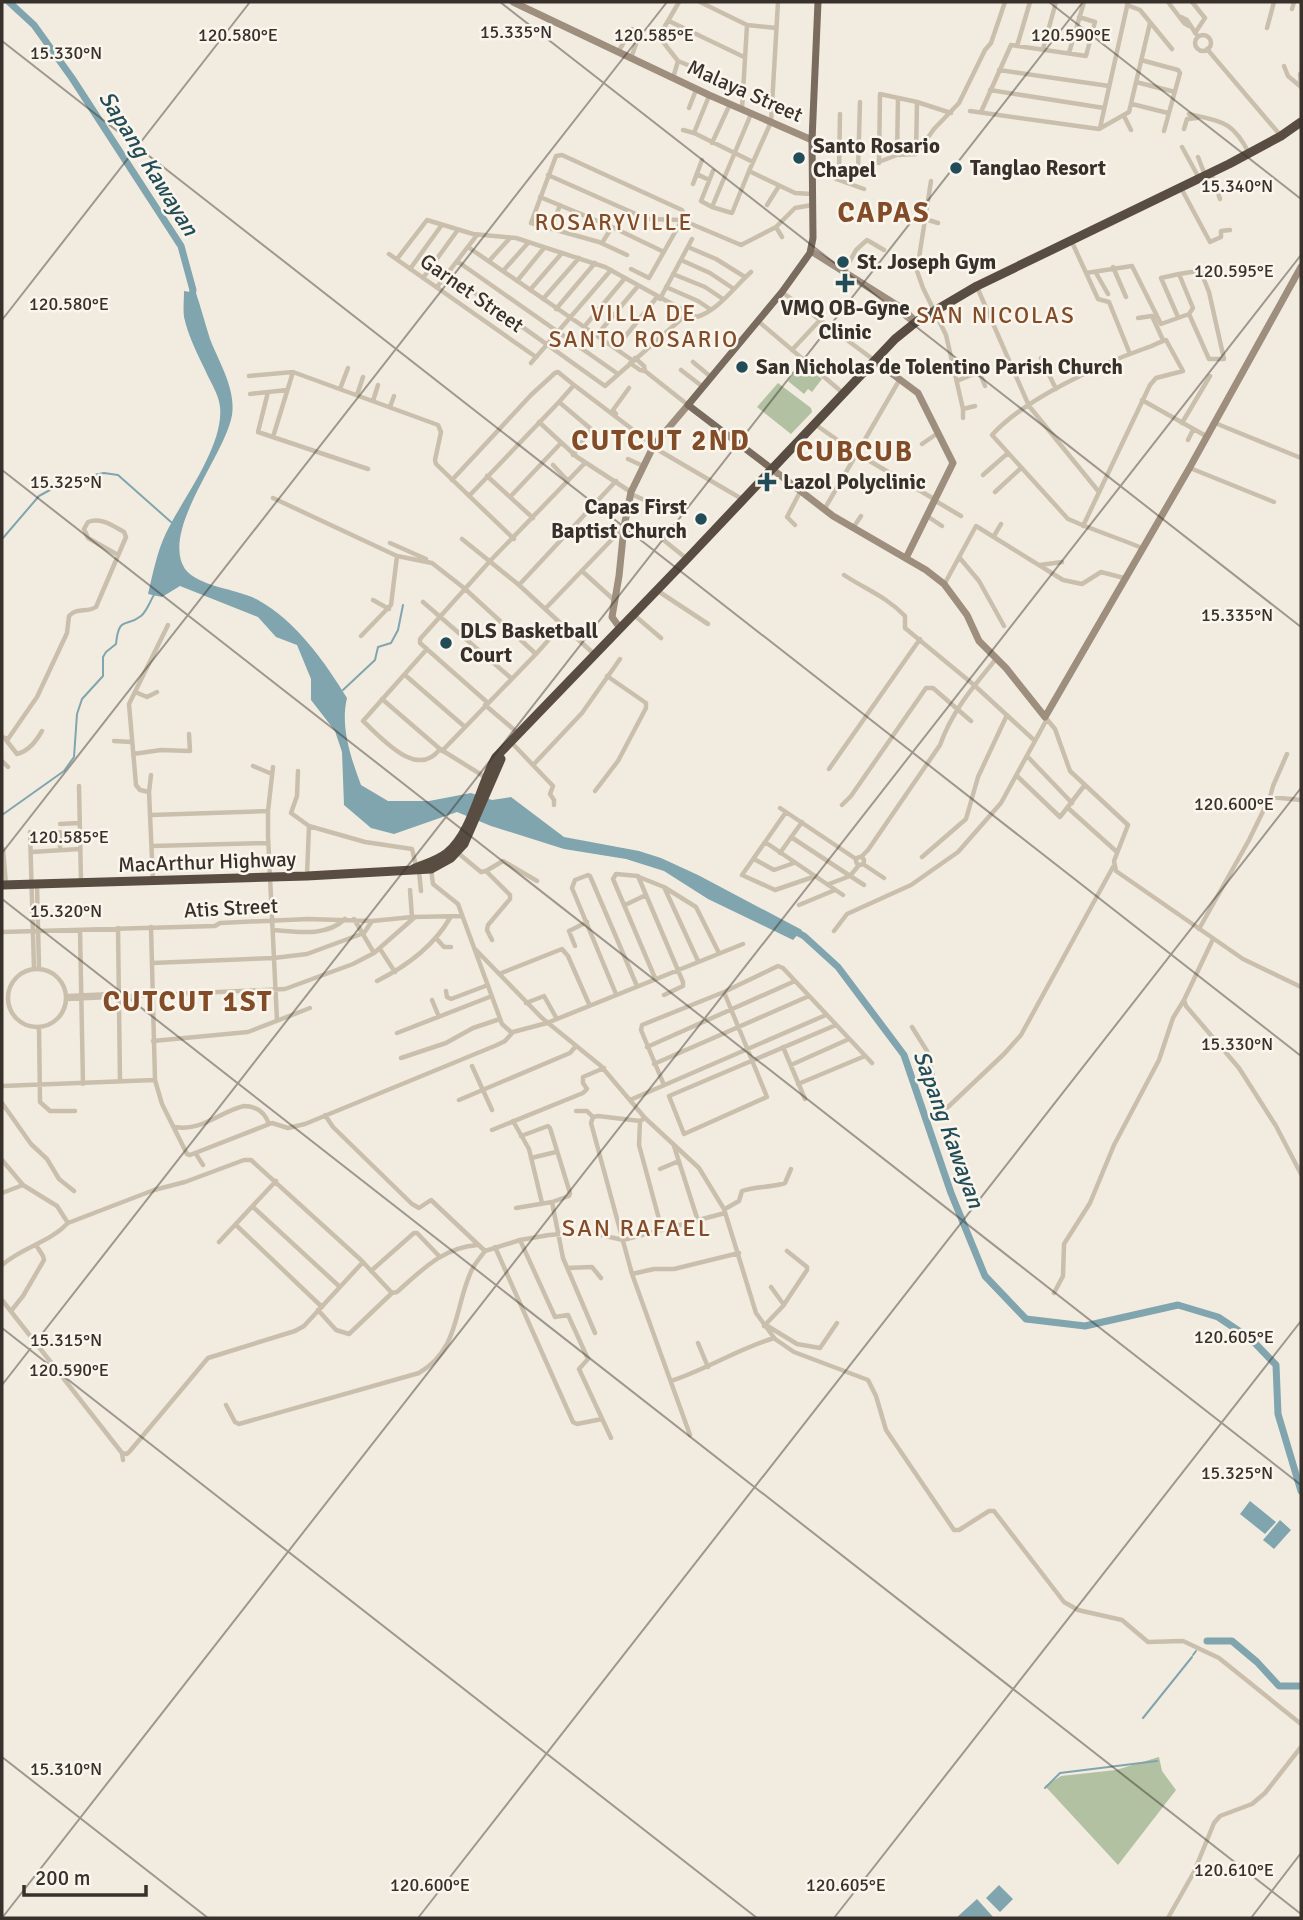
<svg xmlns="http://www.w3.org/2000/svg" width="1303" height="1920" font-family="Signika,sans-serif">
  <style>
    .green { fill: #b1c1a1 }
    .water { fill: #80a5ae }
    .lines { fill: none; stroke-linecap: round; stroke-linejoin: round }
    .stream { stroke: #80a5ae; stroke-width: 2 }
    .river { stroke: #80a5ae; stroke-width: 7 }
    .street { stroke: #cabfac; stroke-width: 4.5 }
    .secondary { stroke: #9e8e7e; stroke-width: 7 }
    .primary { stroke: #796b5d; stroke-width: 7 }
    .highway { stroke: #594d42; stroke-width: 9 }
    .ticks { fill: none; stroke: #38312b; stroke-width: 2; stroke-opacity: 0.45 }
    .poi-dot { fill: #224c58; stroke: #faf6ed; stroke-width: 2.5 }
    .labels { text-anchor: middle; stroke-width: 5; stroke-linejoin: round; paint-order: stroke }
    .street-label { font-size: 21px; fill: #38312b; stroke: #faf6ed }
    .poi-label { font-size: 21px; font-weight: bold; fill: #38312b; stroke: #faf6ed; text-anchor: start }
    .water-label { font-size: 23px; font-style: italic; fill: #224c58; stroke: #faf6ed }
    .neighbourhood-label { font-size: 23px; letter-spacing: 2px; fill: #834c28; stroke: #faf6ed }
    .quarter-label { font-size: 24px; letter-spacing: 2px; fill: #834c28; stroke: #faf6ed }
    .district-label { font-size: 28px; font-weight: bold; letter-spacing: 2px; fill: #834c28; stroke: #faf6ed }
    .ticks-label { font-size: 18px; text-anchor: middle; fill: #38312b; stroke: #faf6ed; stroke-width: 5; stroke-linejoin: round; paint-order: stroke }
  </style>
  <rect width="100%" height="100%" fill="#f2ece0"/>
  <path class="green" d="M802,363L822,379L812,392L808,389L804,394L788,381Z
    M778,383L811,408L812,412L791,434L757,407Z
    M1159,1757L1162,1771L1176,1790L1118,1865L1045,1786L1061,1776L1116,1770Z"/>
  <path class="water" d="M184,291L196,293C201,308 205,323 210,339C219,362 236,389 232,415C225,456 160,530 185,569C198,587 239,589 258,600C296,621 325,662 347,698C340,727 351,758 361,785L388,801H429L471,793L492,800L511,797L564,837L639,851L661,858L698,875L802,930L793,940L708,899L664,871L626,859L564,849L491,826L457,812L394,834L371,828L344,805L342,752L335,731L311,700V679L297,645L276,637L258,617L180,586L162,597L148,594C153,573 157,552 166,533C183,498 224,446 220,407C219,395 211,383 206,372C198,355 188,336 184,317C183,309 184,299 184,291Z
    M1250,1501L1276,1522L1265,1534L1240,1514Z
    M1280,1520L1291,1530L1274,1549L1263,1540Z
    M999,1885L1013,1899L1000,1912L986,1898Z
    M977,1899L994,1918H956Z"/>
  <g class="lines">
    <path class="stream" d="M2,537L3,538L39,496L68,480L104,473L118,475L171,522
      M343,690L375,660L378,647L391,643L398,630L403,605
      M2,815L64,771L74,757L77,714L82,699L103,676V657L106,652L116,644C119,615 126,628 141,616C147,611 150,601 154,595
      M1193,1655L1196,1651
      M1143,1718L1192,1657
      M1045,1788L1060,1773L1157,1761"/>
    <path class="river" d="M9,2L34,25L72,78L181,246L193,290L191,301
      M791,929L804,936L838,967L904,1055L951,1193L985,1276L1026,1319L1085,1326L1178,1305L1218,1317L1251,1339L1276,1365L1278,1414L1301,1491
      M1207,1641H1232L1257,1662L1279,1686H1301"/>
    <path class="street" d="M679,2L661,33L660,38L678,61L742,87
      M700,2L747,25L776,28
      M1168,2L1184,23L1189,26
      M1192,2L1205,18L1195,33
      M1127,5L1140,10L1172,49
      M1292,9L1294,2
      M1181,17L1187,20L1196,34
      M669,21L744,57
      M1267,28L1274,2
      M1195 43a8 8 0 1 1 16 0a8 8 0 1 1-16 0Z
      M1017,46L1030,2
      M1043,49L1056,2
      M1207,49L1281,136
      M618,52L632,29
      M1069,53L1084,2
      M631,58L639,36
      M1141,60L1178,70L1180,73L1164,131
      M1284,66L1288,76L1301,87
      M999,70L1109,86
      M1300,74L1301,87
      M673,78L678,61
      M1136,82L1175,92
      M990,90L1104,108
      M709,96L694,133L753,162
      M1132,104L1168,113
      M689,108L696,90
      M742,109L747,25
      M970,111L1099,129L1129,112L1150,23
      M981,112L1011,45L1086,56L1095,22L1079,17
      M751,114L712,207L732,213L749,171L795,193L812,194
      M1189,114C1223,122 1232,121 1249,153
      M1124,116L1131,130
      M1100,128L1128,2
      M1184,129L1187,119L1197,118
      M683,130L694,133
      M712,143L730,104
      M1182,147L1199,178
      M916,154L917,102
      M897,155L898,98
      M1198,157L1205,175
      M879,163L880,94L917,102L951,113
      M813,166L850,173L897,155L916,154L934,129L959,103L985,50L991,43L1005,2
      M749,171L771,122L778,2
      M858,171L860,102
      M839,172L840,114
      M1211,173L1220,199
      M697,174L709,180
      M548,175L638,215L649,219L682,220L741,245L776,227L795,208L812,205
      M836,179L864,189
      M931,181L917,271L923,288L946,335L963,409L975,406
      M693,184L702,160
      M1181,188L1210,242L1221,237V231L1230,230
      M540,197L612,227L664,252
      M767,205L779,186
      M712,207L701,201L713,171
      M925,219L938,223
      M574,226L579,213
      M776,227L782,237
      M551,229L560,205
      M1071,240L1098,299L1109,302L1130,354
      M602,243L612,227
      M468,247L632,360
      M688,247L716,259L745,277
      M389,254L536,357
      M627,255L599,242L531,223L556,156L562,155L682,210L684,214L682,220L649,278L631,269
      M397,259L427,220L473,234L516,238L605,267L696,317C717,312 735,286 751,272
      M681,260L710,273L734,289
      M457,261L618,374
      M489,261L510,238
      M1113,267L1126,297
      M410,269L441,226
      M503,271L528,243
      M844,272L856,250L867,240L884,250
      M447,273L605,386L687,314
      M1086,273L1132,266L1161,324L1189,314
      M1096,273L1108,294
      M673,274L705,287L723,299
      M423,278L457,231
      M517,281L544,248
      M437,287L477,235
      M666,287L698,301L710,309
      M977,287L1029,406L1099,492
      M530,290L562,253
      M782,292L874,360
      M543,299L579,258
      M660,299L692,239
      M556,309L595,263
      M1178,317L1161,278L1179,274L1193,308L1189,314L1209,359H1224L1209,292L1201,272L1198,271L1179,274
      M1138,318L1152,316L1163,340
      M758,321L843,393
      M584,327L625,278
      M597,335L638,286
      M616,348L657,297
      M792,350L820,320
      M635,358L644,366L645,371
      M1041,358L1056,389
      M693,362L711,377
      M531,363L611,270
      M630,363L640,370L645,371L688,405
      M681,370L703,387
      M249,376L293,372L438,425L441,432L435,460L436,464L514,539
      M957,381L976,373L981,376L985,386
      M340,389L348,368
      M268,392L258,432L368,469
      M250,394L287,390
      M357,395L363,377
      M1142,400L1206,436
      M373,401L378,385
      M390,407L394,396
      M963,409V418
      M616,414L613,410L629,388
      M539,422L577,457L631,492
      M1182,423L1210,376
      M1215,423L1301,458
      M816,425L856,453L934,499
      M273,437L293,372
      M1188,440L1193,430
      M922,444L938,433
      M653,447L742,499
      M573,455L591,429L559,402L574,385L653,445
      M628,459L643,466
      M553,465L568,481
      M1190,468L1274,502
      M983,475L1008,453
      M487,476L533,518
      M452,480L531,395L555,373L558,372L574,385
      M995,492L1021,468
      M631,494L649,502
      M469,496L559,402
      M510,497L561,443
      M273,498L397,556L432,563L464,588L536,654
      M934,500L961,516
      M824,510L900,379
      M927,516L942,526
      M795,525L787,517L800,492
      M1083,526L1150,385L1156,378L1183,371L1166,340C1159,342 1153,346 1146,348C1101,364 1024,399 992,435L1068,519C1093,530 1118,538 1142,548
      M853,528L861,516
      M650,529L687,559
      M994,536L1001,524
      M462,539L519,585L594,654
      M390,543L426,559
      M959,557L979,581L1004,626
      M1040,565L1062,562
      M582,571L614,600
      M844,575C865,589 887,597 905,616V628L974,685L1035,741
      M945,583L976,526L1063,580L1082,584L1101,572L1124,578
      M519,585L616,481
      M658,591L708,624
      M373,600L389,609
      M423,602L511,678
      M545,609L622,529
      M634,615L661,638
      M361,636L391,605L397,556
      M427,649L363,721C382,738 417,780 440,749
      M405,675L465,727
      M135,692L147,697L157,692
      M382,699L440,749L485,777
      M488,703L420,643V639L490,561L585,463
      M485,705L518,733
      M1045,717L1055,729L1070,771L1128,825L1114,861L1116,871L1243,959L1301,987
      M2,737L8,739L37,697L67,633L69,616C77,607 87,613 96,607L126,537L124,532C113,526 101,517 88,522L84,529L88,538L118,555
      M6,740L17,754C29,751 36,741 42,731
      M114,741L131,742
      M511,742L553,786L550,794L554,800V805
      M442,751L536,654L562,625
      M133,754L161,750L190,751L189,734
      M1027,756L1072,803
      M2,761L8,767
      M534,764L582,713L620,659
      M253,766L272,774
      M273,767L268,811V836L277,1020
      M829,769L920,639
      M298,771L297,796L291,813L309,826
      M1017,776L1060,817L1084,786
      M79,786L81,882
      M595,791L618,761L646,708V703L607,676
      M149,792L151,775
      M1270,797L1273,786L1287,754
      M842,805L851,796L926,688H933L971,721
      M780,808L856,859
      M1068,808L1117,852
      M786,812L742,875L775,890L816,876
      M151,815L268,811
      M60,824L78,823
      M30,832L34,969
      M791,837L864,885
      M765,842L843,895
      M152,846L268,843
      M3,849L6,885
      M60,850V832
      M32,852L79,849
      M458,853L481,872L486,871L503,861L537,881
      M780,853L802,822
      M856 861a4 4 0 1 1 8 0a4 4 0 1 1-8 0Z
      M861,857L868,850L940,745C952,711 973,687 996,659
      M922,857L966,819L978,777L1007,715
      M754,859L774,870L794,863
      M863,864L884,878
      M431,869L433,884L458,904L502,1024L512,1033
      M419,871L421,891
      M486,871L510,895V899L488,925L487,930L492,940
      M307,875L309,826L365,842L412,849L416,866
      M639,877L664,887L696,907L719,953
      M153,881L149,792L140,790L136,785L129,704L168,625
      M829,884L850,876L859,865
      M37,885L39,968
      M665,889L698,961
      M410,890L412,917
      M625,905L646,895
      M799,905L835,890
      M354,919L374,953
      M151,927L155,1080L162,1104L187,1154L190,1155L272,1123L288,1128L305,1124L497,1045L505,1041L513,1032L547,1023L743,944
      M118,928L120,1081
      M1199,929L1249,840L1270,797L1301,800
      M80,930L83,1084
      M274,930C298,932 326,937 345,919
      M834,931L847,914L911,885L958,852L1001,803L1047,719
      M2,932L215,926L220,923L308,919L372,921L412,917L462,916
      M436,938L444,947H451
      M1213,939L1184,1000L1186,1006L1239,1068L1276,1126L1301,1174
      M575,946L569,931L587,922
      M380,949L395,972
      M476,950L542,1018L601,1066L645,1118L699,1168L724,1209L756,1313L775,1339L794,1352L868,1380L876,1396L886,1430L954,1530H959L989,1511H994L1064,1602L1078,1610L1122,1620L1148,1642L1183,1641L1219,1658L1301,1724
      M152,963L274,958L307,954L364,933L372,921
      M8 998a29 29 0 1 1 58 0a29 29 0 1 1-58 0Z
      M499,974L562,949L568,956L589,1004
      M655,978L613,879L616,874L638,876L683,982V986L664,995
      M377,981C407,966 433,947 450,918
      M446,991L447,997L451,999L488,985
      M724,992C738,1027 753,1062 767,1097L684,1134L669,1096L836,1025
      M616,994L572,888L575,880L588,875L590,876L637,986
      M67,996L113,994L117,997
      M67,999L285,989L353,964L374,953L415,917
      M432,1000L439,1017
      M526,1003L544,996L557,1019
      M39,1027L40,1102L50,1111H75
      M912,1027L927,1051L941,1110L948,1107L1004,1054L1021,1035L1113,867
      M397,1033L492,996
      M153,1041L248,1032L310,1008
      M647,1047L795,981
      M783,1047L805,1099
      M401,1058L446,1043L473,1028L500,1019
      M654,1064L809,996
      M791,1065L849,1039
      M472,1066L492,1110
      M798,1084L865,1056
      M664,1085L641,1030L642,1025L724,992L778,966L783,968L872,1063
      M2,1086L155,1080
      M459,1100L570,1053L576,1046
      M630,1100L826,1015
      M2,1103L31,1144L47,1159L59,1179L74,1191
      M576,1111H587L593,1117
      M325,1115L333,1127L412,1204L419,1208L431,1200L485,1251
      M645,1118L640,1121L598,1116L593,1117L591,1123L632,1274L654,1269H674L739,1253
      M513,1121L529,1149L542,1203
      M640,1121L639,1145L662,1230
      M175,1127C201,1132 221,1111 244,1106C257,1106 265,1113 269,1124
      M492,1130L583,1093L587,1089L583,1083V1077L604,1068
      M521,1136L548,1126L550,1128L570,1193L569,1196L552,1202
      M674,1146L698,1221
      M196,1154L203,1165
      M531,1158L556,1152
      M2,1160L23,1185L57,1206L68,1223C49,1243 22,1247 2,1265
      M660,1169L679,1161
      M2,1193L23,1185
      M253,1207L340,1287
      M516,1208L552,1202L563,1258L595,1333
      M725,1209L739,1201L742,1191C756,1186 770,1188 785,1183L791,1169
      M68,1223L154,1190L185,1182L244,1160H251L361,1260L392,1293L397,1292C422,1270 442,1248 477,1245
      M236,1225L322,1307
      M520,1240L555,1317L568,1315L588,1359L579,1369L611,1438
      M219,1242L276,1181
      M495,1247L573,1422L577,1424L602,1419
      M567,1268L592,1267L601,1278
      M371,1271L414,1233H417L440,1257
      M632,1274L690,1435
      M771,1287L784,1305
      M1054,1293L1063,1276L1064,1244L1090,1203L1114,1145L1159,1060L1173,1018L1184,1000
      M2,1300L122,1453L123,1460
      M318,1310L336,1330L349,1334L392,1293
      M11,1311L23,1296L44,1260L43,1256L36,1245
      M766,1325L797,1344L820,1348L837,1323
      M764,1326L783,1306L807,1270V1267L787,1251
      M698,1343L708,1367
      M671,1381C707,1369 738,1349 774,1338
      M226,1405L235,1422L239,1424L419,1373C459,1349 454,1311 470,1274C473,1265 480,1258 485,1251L520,1240L549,1235L588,1232L623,1240L725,1213
      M122,1453L127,1454L130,1451L208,1358L295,1331L304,1326L363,1262
      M1168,1918L1194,1872L1214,1823L1220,1816L1252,1804L1265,1793L1301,1747"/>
    <path class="secondary" d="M513,2L709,95L812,140
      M811,251L903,309L916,322
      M875,361L918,393L953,463L906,558
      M772,469L833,516L926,570L944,584L967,615L979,641L1006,668L1045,717L1190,467L1301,267
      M620,628L612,617L619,576L624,527L631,492L654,445L688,405"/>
    <path class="primary" d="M772,469L688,405L782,292L810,253L813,238L812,140L818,2"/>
    <path class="highway" d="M413,869C424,864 437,861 447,853C472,833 480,785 496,757L687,559L895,339L916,322L977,286L1229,164L1281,136L1301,122
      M2,885L307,876L431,869L451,858L464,844L501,759"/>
  </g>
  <path class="ticks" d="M500,2L1301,627M1049,2L1301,199M2,41L1301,1056M2,320L250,2M2,470L1301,1485M2,853L667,2M2,899L1301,1914M2,1328L757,1918M2,1385L1083,2M2,1757L208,1918M2,1918L1301,255M418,1918L1301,788M834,1918L1301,1321M1251,1918L1301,1853"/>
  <g class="poi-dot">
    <circle cx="799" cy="158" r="7"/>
    <circle cx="956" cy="168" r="7"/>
    <circle cx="843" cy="262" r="7"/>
    <path d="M841.5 272.5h7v7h7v7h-7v7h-7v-7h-7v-7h7z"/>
    <circle cx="742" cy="367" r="7"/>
    <path d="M763.5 471.5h7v7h7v7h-7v7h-7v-7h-7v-7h7z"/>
    <circle cx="701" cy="519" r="7"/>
    <circle cx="446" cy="643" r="7"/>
  </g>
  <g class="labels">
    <g class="street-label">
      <text transform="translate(745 91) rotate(24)" y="7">Malaya Street</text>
      <text transform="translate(472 293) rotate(35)" y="7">Garnet Street</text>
      <text transform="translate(207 862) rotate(-2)" y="7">MacArthur Highway</text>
      <text transform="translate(231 908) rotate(-3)" y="7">Atis Street</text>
    </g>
    <g class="poi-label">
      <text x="813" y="153">Santo Rosario<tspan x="813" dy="24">Chapel</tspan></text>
      <text x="970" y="175">Tanglao Resort</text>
      <text x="857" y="269">St. Joseph Gym</text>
      <text x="845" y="315" text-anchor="middle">VMQ OB-Gyne<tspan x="845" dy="24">Clinic</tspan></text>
      <text x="756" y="374">San Nicholas de Tolentino Parish Church</text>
      <text x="783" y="489">Lazol Polyclinic</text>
      <text x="687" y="514" text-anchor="end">Capas First<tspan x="687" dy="24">Baptist Church</tspan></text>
      <text x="460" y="638">DLS Basketball<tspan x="460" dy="24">Court</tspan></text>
    </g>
    <g class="water-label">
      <text transform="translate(149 163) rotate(58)" y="8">Sapang Kawayan</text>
      <text transform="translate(949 1129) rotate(70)" y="8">Sapang Kawayan</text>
    </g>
    <g class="neighbourhood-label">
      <text x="614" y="230">ROSARYVILLE</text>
      <text x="644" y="321">VILLA DE<tspan x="644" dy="26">SANTO ROSARIO</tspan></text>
      <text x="996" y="323">SAN NICOLAS</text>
    </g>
    <g class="quarter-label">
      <text x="637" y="1236">SAN RAFAEL</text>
    </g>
    <g class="district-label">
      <text x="884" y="222">CAPAS</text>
      <text x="661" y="450">CUTCUT 2ND</text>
      <text x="855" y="461">CUBCUB</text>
      <text x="188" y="1011">CUTCUT 1ST</text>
    </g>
  </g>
  <g class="ticks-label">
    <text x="516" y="38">15.335°N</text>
    <text x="238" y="41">120.580°E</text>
    <text x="654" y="41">120.585°E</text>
    <text x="1071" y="41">120.590°E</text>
    <text x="66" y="59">15.330°N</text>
    <text x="1237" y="192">15.340°N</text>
    <text x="1234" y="277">120.595°E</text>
    <text x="69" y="310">120.580°E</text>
    <text x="66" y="488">15.325°N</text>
    <text x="1237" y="621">15.335°N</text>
    <text x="1234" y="810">120.600°E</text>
    <text x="69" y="843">120.585°E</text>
    <text x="66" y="917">15.320°N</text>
    <text x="1237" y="1050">15.330°N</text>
    <text x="1234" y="1343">120.605°E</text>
    <text x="66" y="1346">15.315°N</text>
    <text x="69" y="1376">120.590°E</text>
    <text x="1237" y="1479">15.325°N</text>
    <text x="66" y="1775">15.310°N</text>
    <text x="1234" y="1876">120.610°E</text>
    <text x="430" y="1891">120.600°E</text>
    <text x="846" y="1891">120.605°E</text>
  </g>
  <rect width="1303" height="1920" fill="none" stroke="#38312b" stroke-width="7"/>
  <path d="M24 1885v10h122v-10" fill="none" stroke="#38312b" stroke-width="3.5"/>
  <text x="35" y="1885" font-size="21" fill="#38312b" stroke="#faf6ed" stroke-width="5" paint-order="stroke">200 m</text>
</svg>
